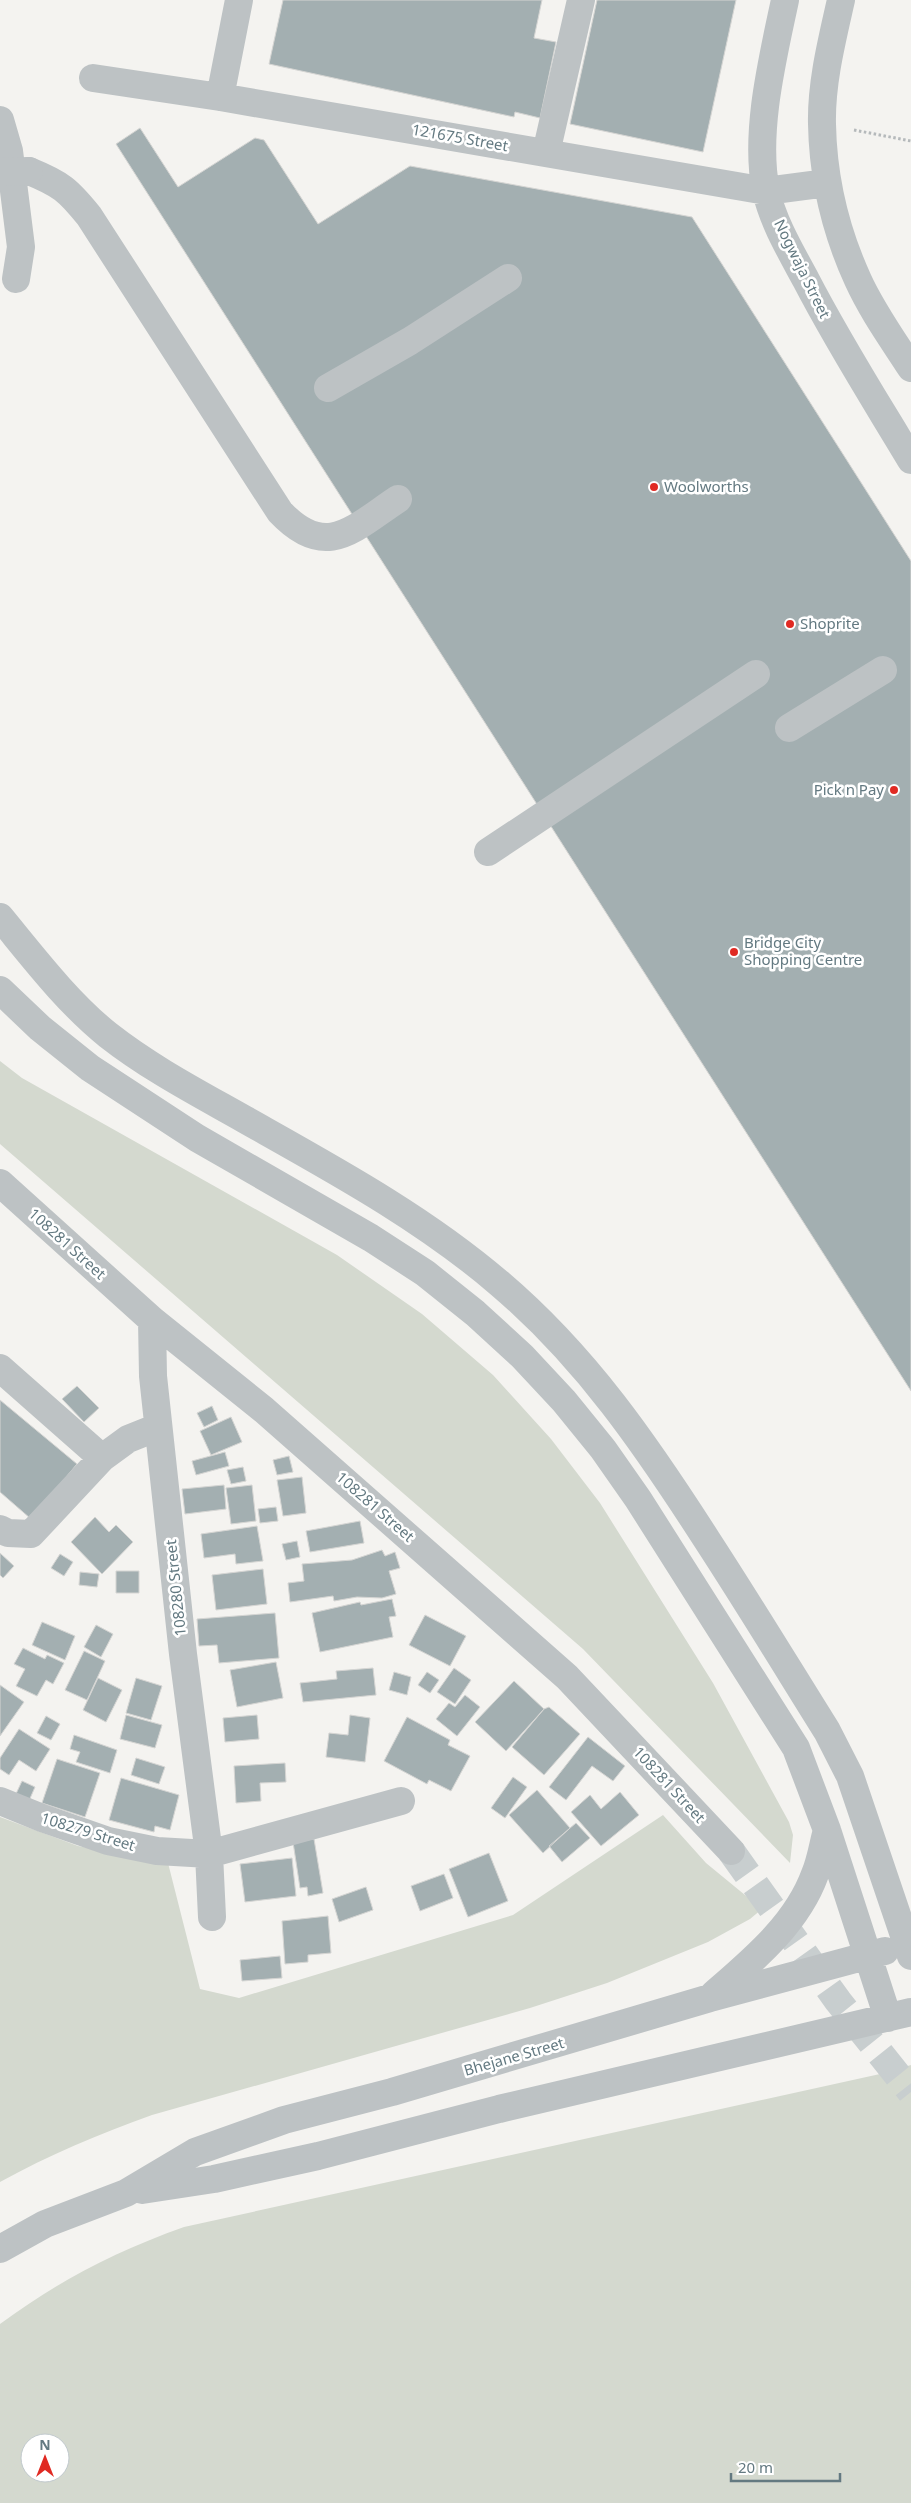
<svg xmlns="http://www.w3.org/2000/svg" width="911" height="2503" font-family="'Noto Sans',sans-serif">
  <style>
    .green { fill: #d4d9cf; fill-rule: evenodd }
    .building { fill: #a3afb1; stroke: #d5d5d3 }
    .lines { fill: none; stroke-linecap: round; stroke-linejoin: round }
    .minor-tunnel { stroke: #c8cecf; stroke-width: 28; stroke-dasharray: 28 14; stroke-linecap: butt }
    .path { stroke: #b5b9bb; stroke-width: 3; stroke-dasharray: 2.5 2.5; stroke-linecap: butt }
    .minor { stroke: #bdc2c4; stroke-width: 28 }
    .minor-bridge { stroke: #bdc2c4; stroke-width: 28 }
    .poi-dot { fill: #e02a23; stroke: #fff; stroke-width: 2 }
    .labels { text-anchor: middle; stroke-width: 5; stroke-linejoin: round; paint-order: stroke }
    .street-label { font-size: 15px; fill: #637981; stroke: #fff }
    .poi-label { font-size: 15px; fill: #637981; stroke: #fff; text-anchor: start }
  </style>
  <rect width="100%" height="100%" fill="#f4f3f0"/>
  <path class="green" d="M0,1061L22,1078L337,1255L422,1314L493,1375L551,1439L600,1503L713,1683L789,1822L793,1835L790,1863L583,1649L0,1144Z
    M663,1815L706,1863L762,1909L750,1919L708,1942L607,1983L530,2008L152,2115C99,2134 49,2155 0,2182V1817L78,1846L168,1863L200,1989L239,1998L513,1915Z
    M911,2065V2503H0V2324C60,2280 114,2252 184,2227L880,2074ZM30,2443H60V2473H30Z"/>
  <path class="building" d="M283,0H542L534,38L556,42L540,118L515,112L514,117L269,64Z
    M597,0H736L703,152L570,124Z
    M140,128L178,187L255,138L264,140L318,224L410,166L692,217L911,561V1391L116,144Z
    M77,1386L99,1408L84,1422L62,1399Z
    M0,1400L77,1464L31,1519L0,1492Z
    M212,1406L218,1420L204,1427L197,1413Z
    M231,1417L242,1442L211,1455L200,1431Z
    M225,1452L229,1466L196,1475L192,1461Z
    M289,1456L293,1472L277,1475L273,1460Z
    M243,1467L246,1481L231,1484L227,1470Z
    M302,1477L306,1513L283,1516L277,1480Z
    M224,1485L226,1509L185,1514L182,1489Z
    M252,1485L256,1521L231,1524L226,1488Z
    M276,1507L278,1521L260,1523L258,1509Z
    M95,1517L109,1532L116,1525L133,1542L102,1574L71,1542Z
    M360,1521L364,1543L310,1552L306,1531Z
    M257,1526L263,1561L236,1564L235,1554L204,1558L201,1534Z
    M297,1541L300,1557L286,1560L282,1544Z
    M382,1550L385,1556L395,1552L400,1568L389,1571L396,1594L382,1598L357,1597L334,1601L333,1596L290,1602L288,1583L304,1581L302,1564L352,1560Z
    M0,1553L14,1566L3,1578L0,1575Z
    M60,1554L73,1562L64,1576L51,1568Z
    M263,1569L267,1604L216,1610L212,1575Z
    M116,1571H139V1593H116Z
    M80,1572L99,1574L97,1587L79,1585Z
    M392,1599L396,1616L389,1617L393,1637L320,1652L312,1613L360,1602L361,1605Z
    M275,1613L279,1658L219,1663L217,1645L199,1646L197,1619Z
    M425,1615L466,1636L450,1666L409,1645Z
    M42,1622L75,1636L65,1660L32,1645Z
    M96,1625L113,1634L101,1657L84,1647Z
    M23,1648L45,1659L47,1655L64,1663L53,1684L46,1680L37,1696L16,1686L25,1669L14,1664Z
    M84,1651L105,1661L87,1700L65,1690Z
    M276,1662L283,1698L237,1707L230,1670Z
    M373,1668L376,1695L303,1702L300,1683L337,1679L336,1671Z
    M454,1668L471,1680L455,1704L437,1692Z
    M394,1672L411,1677L407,1695L389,1690Z
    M427,1672L439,1680L430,1693L418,1685Z
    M98,1678L122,1690L106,1722L83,1710Z
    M136,1678L162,1686L151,1720L126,1713Z
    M514,1681L544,1709L506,1751L475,1722Z
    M0,1685L24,1702L0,1736Z
    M465,1695L480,1707L457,1736L436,1719L449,1703L455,1707Z
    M549,1707L580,1734L544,1775L512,1747L544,1709Z
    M126,1715L162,1725L155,1748L120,1739Z
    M257,1715L259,1739L225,1742L223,1718Z
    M350,1715L370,1718L365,1762L326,1757L329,1733L348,1735Z
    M46,1716L60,1724L51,1740L37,1733Z
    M407,1717L450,1740L448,1745L470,1756L451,1791L429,1780L427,1784L384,1761Z
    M19,1729L50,1749L36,1771L19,1760L9,1775L0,1769V1758Z
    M74,1735L117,1750L110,1773L76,1762L80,1752L70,1749Z
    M588,1737L625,1766L613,1781L592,1766L566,1800L549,1787Z
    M136,1758L165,1767L159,1784L131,1775Z
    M57,1759L100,1773L85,1817L42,1803Z
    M285,1763L286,1782L260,1783L261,1801L236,1803L234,1766Z
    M513,1777L527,1787L505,1818L491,1808Z
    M121,1778L179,1795L170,1830L155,1826L154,1832L109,1820Z
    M22,1781L35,1787L28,1803L15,1796Z
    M537,1790L570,1828L543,1853L509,1815Z
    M620,1792L639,1815L601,1846L571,1812L590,1795L601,1809Z
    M576,1823L590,1838L562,1862L549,1846Z
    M314,1839L323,1893L308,1896L307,1887L300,1888L293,1842Z
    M489,1853L508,1901L468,1917L449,1869Z
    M292,1858L296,1896L245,1902L240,1864Z
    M444,1874L453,1898L420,1911L411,1886Z
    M366,1887L373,1910L339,1922L332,1899Z
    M328,1916L331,1953L308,1955V1962L285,1964L282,1921Z
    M280,1956L282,1978L242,1981L240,1960Z"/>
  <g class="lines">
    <path class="minor-tunnel" d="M731,1851L838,2001L911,2092"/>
    <path class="path" d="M854,130L911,141"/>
    <path class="minor" d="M785,0C773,57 754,133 766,191C773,222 791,252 806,280C838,342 875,400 911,460
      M841,0C832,40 821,83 822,124C823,177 836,232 858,280C872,311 893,340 911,368
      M93,78L220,97L766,191L827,183
      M220,97L239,0
      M0,120L9,151L21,247L16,279
      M546,153L581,0
      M29,171C61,184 68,190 89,216L280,512C326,561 354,528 398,499
      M328,388L410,341L508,278
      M789,728L883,670
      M488,852L756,674
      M0,917C33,957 67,1002 108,1035C150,1068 198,1093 244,1119C331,1168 422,1217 499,1283C586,1357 646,1445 707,1540C748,1603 787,1667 827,1731L850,1776L911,1956
      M0,990L40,1028L90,1068L197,1138L371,1238L425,1273L475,1313L522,1356L564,1401L603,1449L638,1499L796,1748L827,1830L888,2018
      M0,1183L152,1320L264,1410L567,1677L731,1851
      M152,1320L153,1376L183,1654L209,1854L212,1917
      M0,1368L102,1458
      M0,1529L8,1533L31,1534L102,1458L128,1439L158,1427
      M0,1801L42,1818L108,1841L157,1851L209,1854L401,1801
      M714,1994C753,1960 797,1924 815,1874C821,1860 823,1844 827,1830
      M142,2190L214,2179L318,2156L499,2109L911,2012
      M0,2249L45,2224L126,2193L195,2152L284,2120L392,2092L710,1998L885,1951"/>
    <path class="minor-bridge" d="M1,172L29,171"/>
  </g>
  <g class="poi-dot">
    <circle cx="654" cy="487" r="5"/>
    <circle cx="790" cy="624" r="5"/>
    <circle cx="894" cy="790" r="5"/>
    <circle cx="734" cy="952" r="5"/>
  </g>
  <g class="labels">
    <g class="street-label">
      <text transform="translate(460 138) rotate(10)" y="5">121675 Street</text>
      <text transform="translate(802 269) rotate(64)" y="5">Nogwaja Street</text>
      <text transform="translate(67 1244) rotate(42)" y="5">108281 Street</text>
      <text transform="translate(375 1507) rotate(41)" y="5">108281 Street</text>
      <text transform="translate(176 1588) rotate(-96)" y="5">108280 Street</text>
      <text transform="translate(669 1785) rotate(47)" y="5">108281 Street</text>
      <text transform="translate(88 1832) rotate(17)" y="5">108279 Street</text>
      <text transform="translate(514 2057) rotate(-16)" y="5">Bhejane Street</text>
    </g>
    <g class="poi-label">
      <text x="664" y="492">Woolworths</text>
      <text x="800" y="629">Shoprite</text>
      <text x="884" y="795" text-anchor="end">Pick n Pay</text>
      <text x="744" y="948">Bridge City<tspan x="744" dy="17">Shopping Centre</tspan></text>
    </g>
  </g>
  <g transform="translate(45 2458)"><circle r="24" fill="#ffffff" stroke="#c1c9cd"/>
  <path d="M0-4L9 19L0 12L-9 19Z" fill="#e02a23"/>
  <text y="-8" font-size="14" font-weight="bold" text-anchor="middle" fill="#637981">N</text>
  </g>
  <path d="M731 2473v8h109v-8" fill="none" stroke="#637981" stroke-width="2.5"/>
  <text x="738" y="2473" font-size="15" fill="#637981" stroke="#ffffff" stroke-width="4" paint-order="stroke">20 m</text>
</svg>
